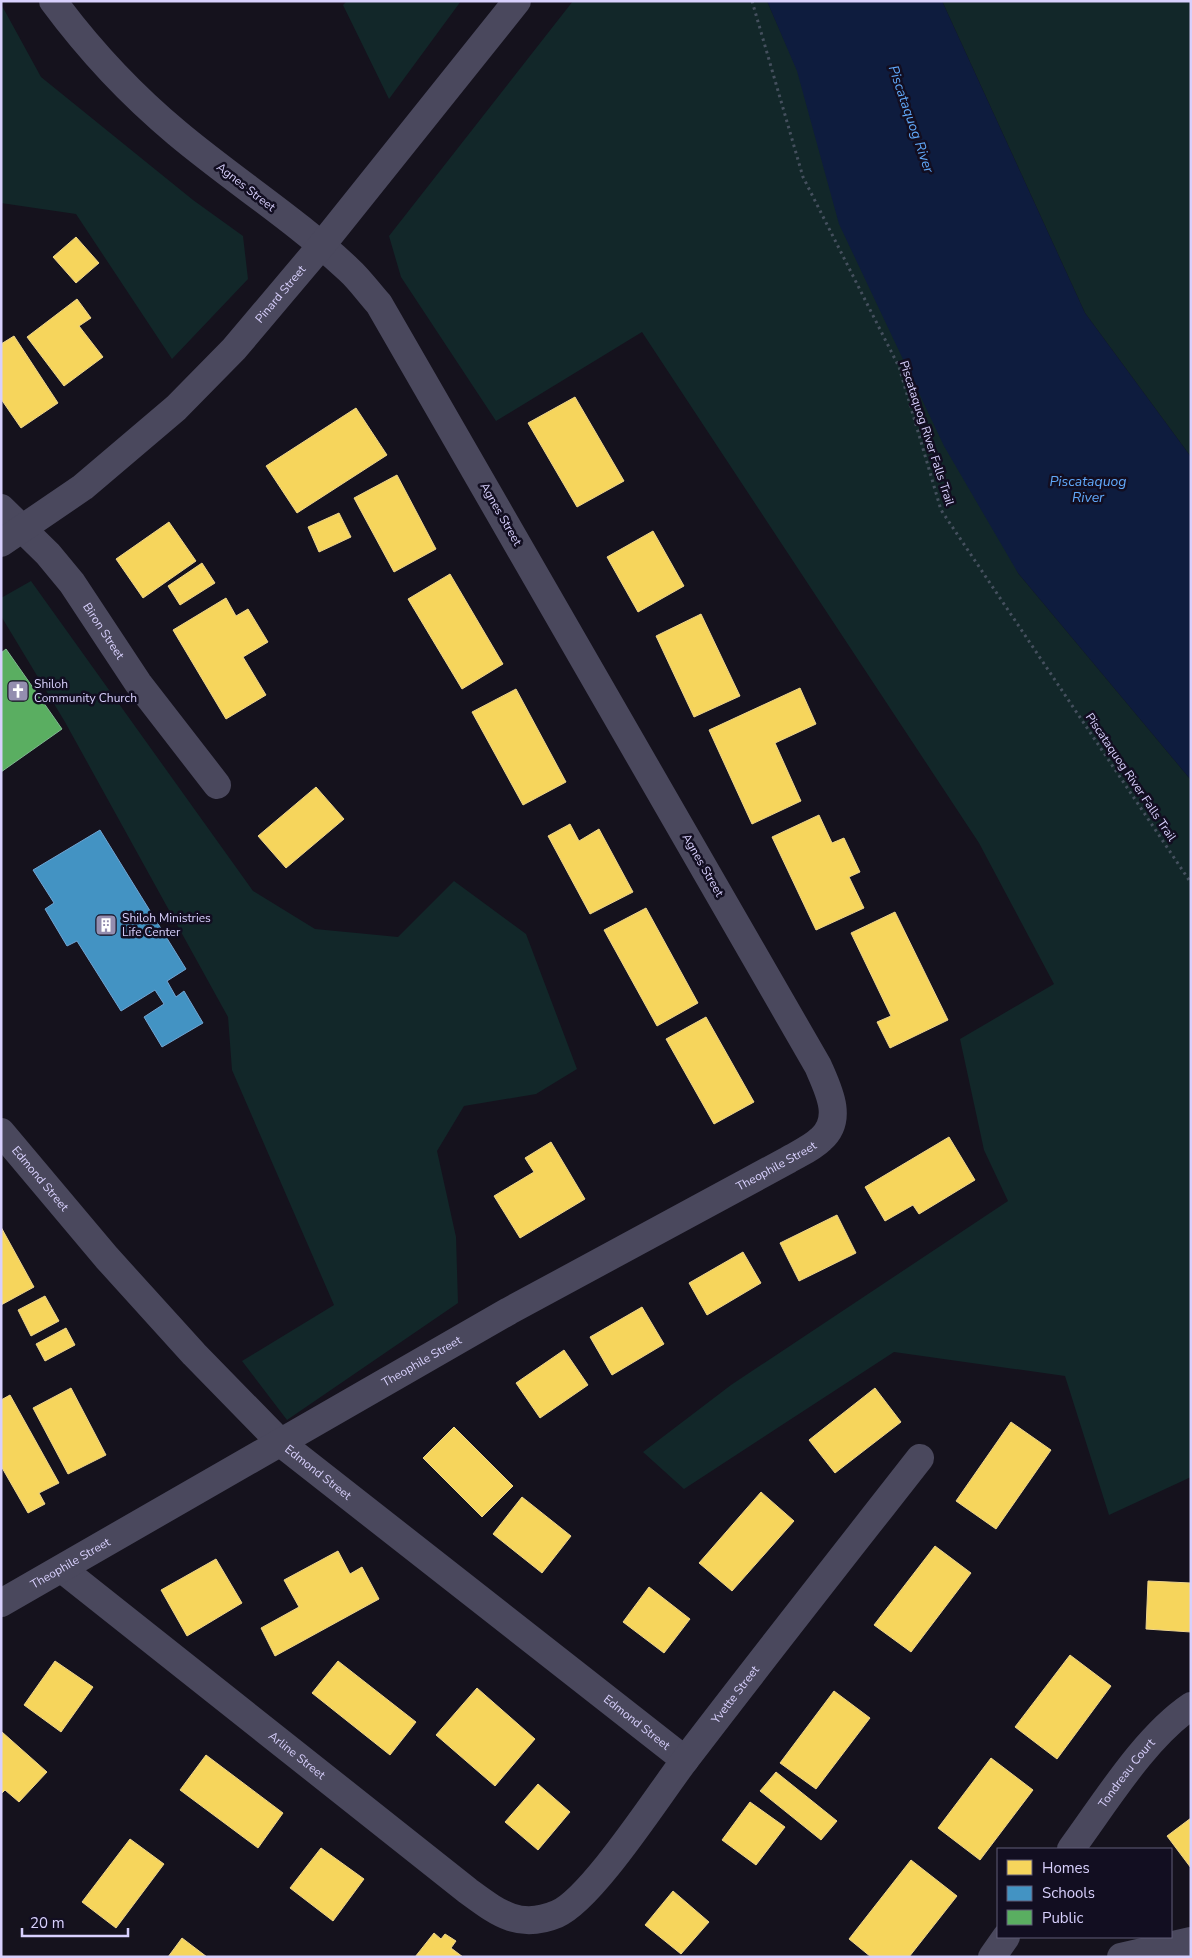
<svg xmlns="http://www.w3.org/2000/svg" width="1192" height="1958" viewBox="0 0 1192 1958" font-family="'Nunito Sans',sans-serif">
	<rect width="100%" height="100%" fill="#15121d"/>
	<path fill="#122729" d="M347,1H461L389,99L343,5Z
		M573,1H767L1018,573L1191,780V1477L1109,1515L1065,1376L894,1352L684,1489L643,1452L731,1385L1008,1201L984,1150L960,1039L1054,984L979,843L642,332L496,421L401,277L389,236Z
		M942,1H1191V457L1085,313Z
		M1,4L41,77L193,200L243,236L248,279L172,359L76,214L1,203Z
		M31,581L253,891L315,929L398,937L454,881L526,934L577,1069L536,1094L464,1106L437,1151L456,1237L458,1303L287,1420L242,1361L334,1305L232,1070L228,1017L65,722L1,616V598Z"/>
	<path fill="#0e1c3e" d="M767,1H942L1085,313L1191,457V780L1018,573L944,446L839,224L797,71Z"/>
	<path fill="#f6d55c" stroke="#edd48c" d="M76,237L99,263L76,283L53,257Z
		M77,299L91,318L79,326L103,357L64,386L27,337Z
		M14,336L58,403L21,428L1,399V344Z
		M575,397L624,481L577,507L528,423Z
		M356,408L387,455L297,513L266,466Z
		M397,475L436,549L394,572L354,498Z
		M339,513L351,537L319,552L308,527Z
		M169,522L196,561L143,598L116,559Z
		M653,531L684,586L638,612L607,557Z
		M202,563L215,583L180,605L168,586Z
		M450,574L503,664L462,689L408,599Z
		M226,598L236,616L248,609L268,642L243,657L266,695L226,719L173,630Z
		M701,614L740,696L694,717L656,636Z
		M800,688L816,724L775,743L801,801L752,824L709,730Z
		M516,689L566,782L523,805L472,712Z
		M316,787L344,819L286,868L258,836Z
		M819,815L832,843L844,838L860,872L849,877L864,908L816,930L772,837Z
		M570,824L579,841L599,829L633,892L590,914L548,836Z
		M646,908L698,1003L657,1026L604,930Z
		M895,912L948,1020L890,1048L877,1022L891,1016L851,933Z
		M706,1017L754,1102L714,1124L666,1039Z
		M949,1137L975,1180L919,1214L913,1205L885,1221L865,1187Z
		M551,1142L585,1199L520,1238L494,1196L534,1172L525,1158Z
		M837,1215L856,1253L799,1281L780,1243Z
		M1,1227L34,1287L1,1305Z
		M743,1252L761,1283L707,1315L689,1283Z
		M45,1296L59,1321L31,1336L18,1310Z
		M642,1307L664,1344L612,1375L590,1337Z
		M66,1328L75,1345L45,1361L36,1344Z
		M564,1350L588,1385L540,1418L516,1383Z
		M71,1388L106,1455L68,1474L33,1408Z
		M875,1388L901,1422L835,1473L809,1440Z
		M10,1395L59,1483L39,1493L45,1504L28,1513L1,1466V1400Z
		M1011,1422L1051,1450L996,1529L956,1501Z
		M454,1427L513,1486L482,1517L423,1458Z
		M761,1492L794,1521L732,1591L699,1563Z
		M522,1497L571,1536L542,1573L493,1534Z
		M935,1546L971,1573L911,1652L874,1625Z
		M338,1551L350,1574L362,1567L379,1599L275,1656L261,1628L299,1607L284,1580Z
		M216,1559L242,1603L187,1636L161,1590Z
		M1148,1581L1191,1583V1632L1146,1629Z
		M649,1587L690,1619L664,1653L623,1622Z
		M1070,1655L1111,1686L1057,1759L1015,1727Z
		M55,1661L93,1687L61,1732L24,1705Z
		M338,1661L416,1722L390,1755L312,1693Z
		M477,1688L535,1739L495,1786L436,1735Z
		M834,1691L870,1718L816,1789L780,1763Z
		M2,1732L47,1772L19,1802L5,1790L1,1794Z
		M206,1755L283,1813L258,1848L180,1790Z
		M991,1758L1033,1790L980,1860L938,1828Z
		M776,1772L837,1821L821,1840L760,1791Z
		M538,1784L570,1812L538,1850L505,1822Z
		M750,1802L785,1827L756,1865L722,1840Z
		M1191,1818V1868L1167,1836Z
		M130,1839L164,1864L116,1928L82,1902Z
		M321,1848L364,1879L333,1921L290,1888Z
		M911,1860L957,1896L909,1957H871L849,1939Z
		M673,1891L709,1922L681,1954L645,1925Z
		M434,1933L441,1939L445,1934L456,1941L451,1948L463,1957H415Z
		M182,1938L207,1957H168Z"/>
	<path fill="#4393c3" stroke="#70a5d4" d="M100,830L186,969L167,981L176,997L184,991L203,1023L162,1047L144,1017L164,1004L155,990L121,1011L77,941L67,946L45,909L54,903L33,870Z"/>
	<path fill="#5aae61" stroke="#80b890" d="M6,649L62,729L1,772V653Z"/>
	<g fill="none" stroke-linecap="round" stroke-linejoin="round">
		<path stroke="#45505e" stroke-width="3" stroke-dasharray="2.5 4" stroke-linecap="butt" d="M752,1L803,177L899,367L941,510L1191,883"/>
		<g stroke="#4a485d" stroke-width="28">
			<path id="s1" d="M1,508L48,554L72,583L138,683L217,785"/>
			<path id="s2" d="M1,1132L107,1258L194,1354L282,1444L685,1760"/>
			<path id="s3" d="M62,1569L468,1891C498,1913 519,1930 557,1914C592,1899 659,1794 685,1760C762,1659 841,1559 920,1458"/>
			<path id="s4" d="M1,1603L509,1311L788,1160C798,1154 812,1148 821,1139C844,1119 828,1089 818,1066L379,304C369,293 360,280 349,270C296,220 233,180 177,133C129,93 90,51 53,1"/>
			<path id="s5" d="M1071,1849C1105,1803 1144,1738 1191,1706"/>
			<path d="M992,1957L1006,1937"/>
			<path d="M1121,1957L1191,1941"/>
		</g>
		<path stroke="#4a485d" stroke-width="28" id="s6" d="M1,543L83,487L176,408L234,349L321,246L517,1"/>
	</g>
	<defs>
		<g id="church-square" transform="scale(1.125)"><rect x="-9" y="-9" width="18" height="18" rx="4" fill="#948eaf" stroke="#120e21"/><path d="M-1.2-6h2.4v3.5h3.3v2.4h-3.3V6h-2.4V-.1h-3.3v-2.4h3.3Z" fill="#fff"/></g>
		<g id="building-square" transform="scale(1.125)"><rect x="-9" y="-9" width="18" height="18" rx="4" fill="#948eaf" stroke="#120e21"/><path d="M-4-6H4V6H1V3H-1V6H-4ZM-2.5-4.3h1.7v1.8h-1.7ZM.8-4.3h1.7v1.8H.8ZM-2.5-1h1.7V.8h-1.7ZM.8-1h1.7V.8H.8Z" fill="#fff"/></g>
	</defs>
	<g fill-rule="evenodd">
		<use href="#church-square" x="18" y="691"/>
		<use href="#building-square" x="106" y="925"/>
	</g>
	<g text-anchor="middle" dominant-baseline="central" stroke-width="5" stroke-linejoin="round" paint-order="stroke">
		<g font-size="12" fill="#d8d0fd" stroke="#120e21">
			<text transform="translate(246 187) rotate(38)">Agnes Street</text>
			<text stroke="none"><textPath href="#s6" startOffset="376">Pinard Street</textPath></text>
			<text transform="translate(927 433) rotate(72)">Piscataquog River Falls Trail</text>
			<text transform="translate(501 514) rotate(60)">Agnes Street</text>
			<text stroke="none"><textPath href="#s1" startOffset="161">Biron Street</textPath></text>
			<text transform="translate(1131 777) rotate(56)">Piscataquog River Falls Trail</text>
			<text transform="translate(703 865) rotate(60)">Agnes Street</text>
			<text stroke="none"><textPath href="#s4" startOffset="890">Theophile Street</textPath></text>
			<text stroke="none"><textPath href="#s2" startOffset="61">Edmond Street</textPath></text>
			<text stroke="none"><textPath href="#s4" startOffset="485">Theophile Street</textPath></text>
			<text stroke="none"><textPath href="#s2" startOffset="466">Edmond Street</textPath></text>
			<text stroke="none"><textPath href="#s4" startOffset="80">Theophile Street</textPath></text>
			<text stroke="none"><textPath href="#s3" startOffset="900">Yvette Street</textPath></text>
			<text stroke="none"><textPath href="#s2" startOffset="871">Edmond Street</textPath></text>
			<text stroke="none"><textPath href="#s3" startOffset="300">Arline Street</textPath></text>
			<text stroke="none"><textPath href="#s5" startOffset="94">Tondreau Court</textPath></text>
		</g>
		<g font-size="12" fill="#d8d0fd" stroke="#120e21" text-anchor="start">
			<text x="34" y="684">Shiloh<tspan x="34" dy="14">Community Church</tspan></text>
			<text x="122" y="918">Shiloh Ministries<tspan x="122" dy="14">Life Center</tspan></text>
		</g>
		<g font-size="14" font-style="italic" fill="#61a9fa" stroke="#120e21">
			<text transform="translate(911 119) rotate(71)">Piscataquog River</text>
			<text x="1088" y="481">Piscataquog<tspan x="1088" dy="16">River</tspan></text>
		</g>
	</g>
	<rect width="1192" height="1958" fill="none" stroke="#d8d0fd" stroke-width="5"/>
	<rect x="997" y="1848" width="175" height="90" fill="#120e21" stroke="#615c79"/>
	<rect x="1007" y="1860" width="25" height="15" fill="#f6d55c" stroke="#615c79"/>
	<text x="1042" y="1873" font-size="15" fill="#d8d0fd">Homes</text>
	<rect x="1007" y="1886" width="25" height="15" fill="#4393c3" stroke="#615c79"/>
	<text x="1042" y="1898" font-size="15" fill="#d8d0fd">Schools</text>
	<rect x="1007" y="1910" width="25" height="15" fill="#5aae61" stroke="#615c79"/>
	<text x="1042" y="1923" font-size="15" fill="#d8d0fd">Public</text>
	<path d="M22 1928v8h106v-8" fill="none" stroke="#d8d0fd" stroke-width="2.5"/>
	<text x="30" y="1928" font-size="15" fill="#d8d0fd" stroke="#120e21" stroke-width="4" paint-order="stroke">20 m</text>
</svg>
